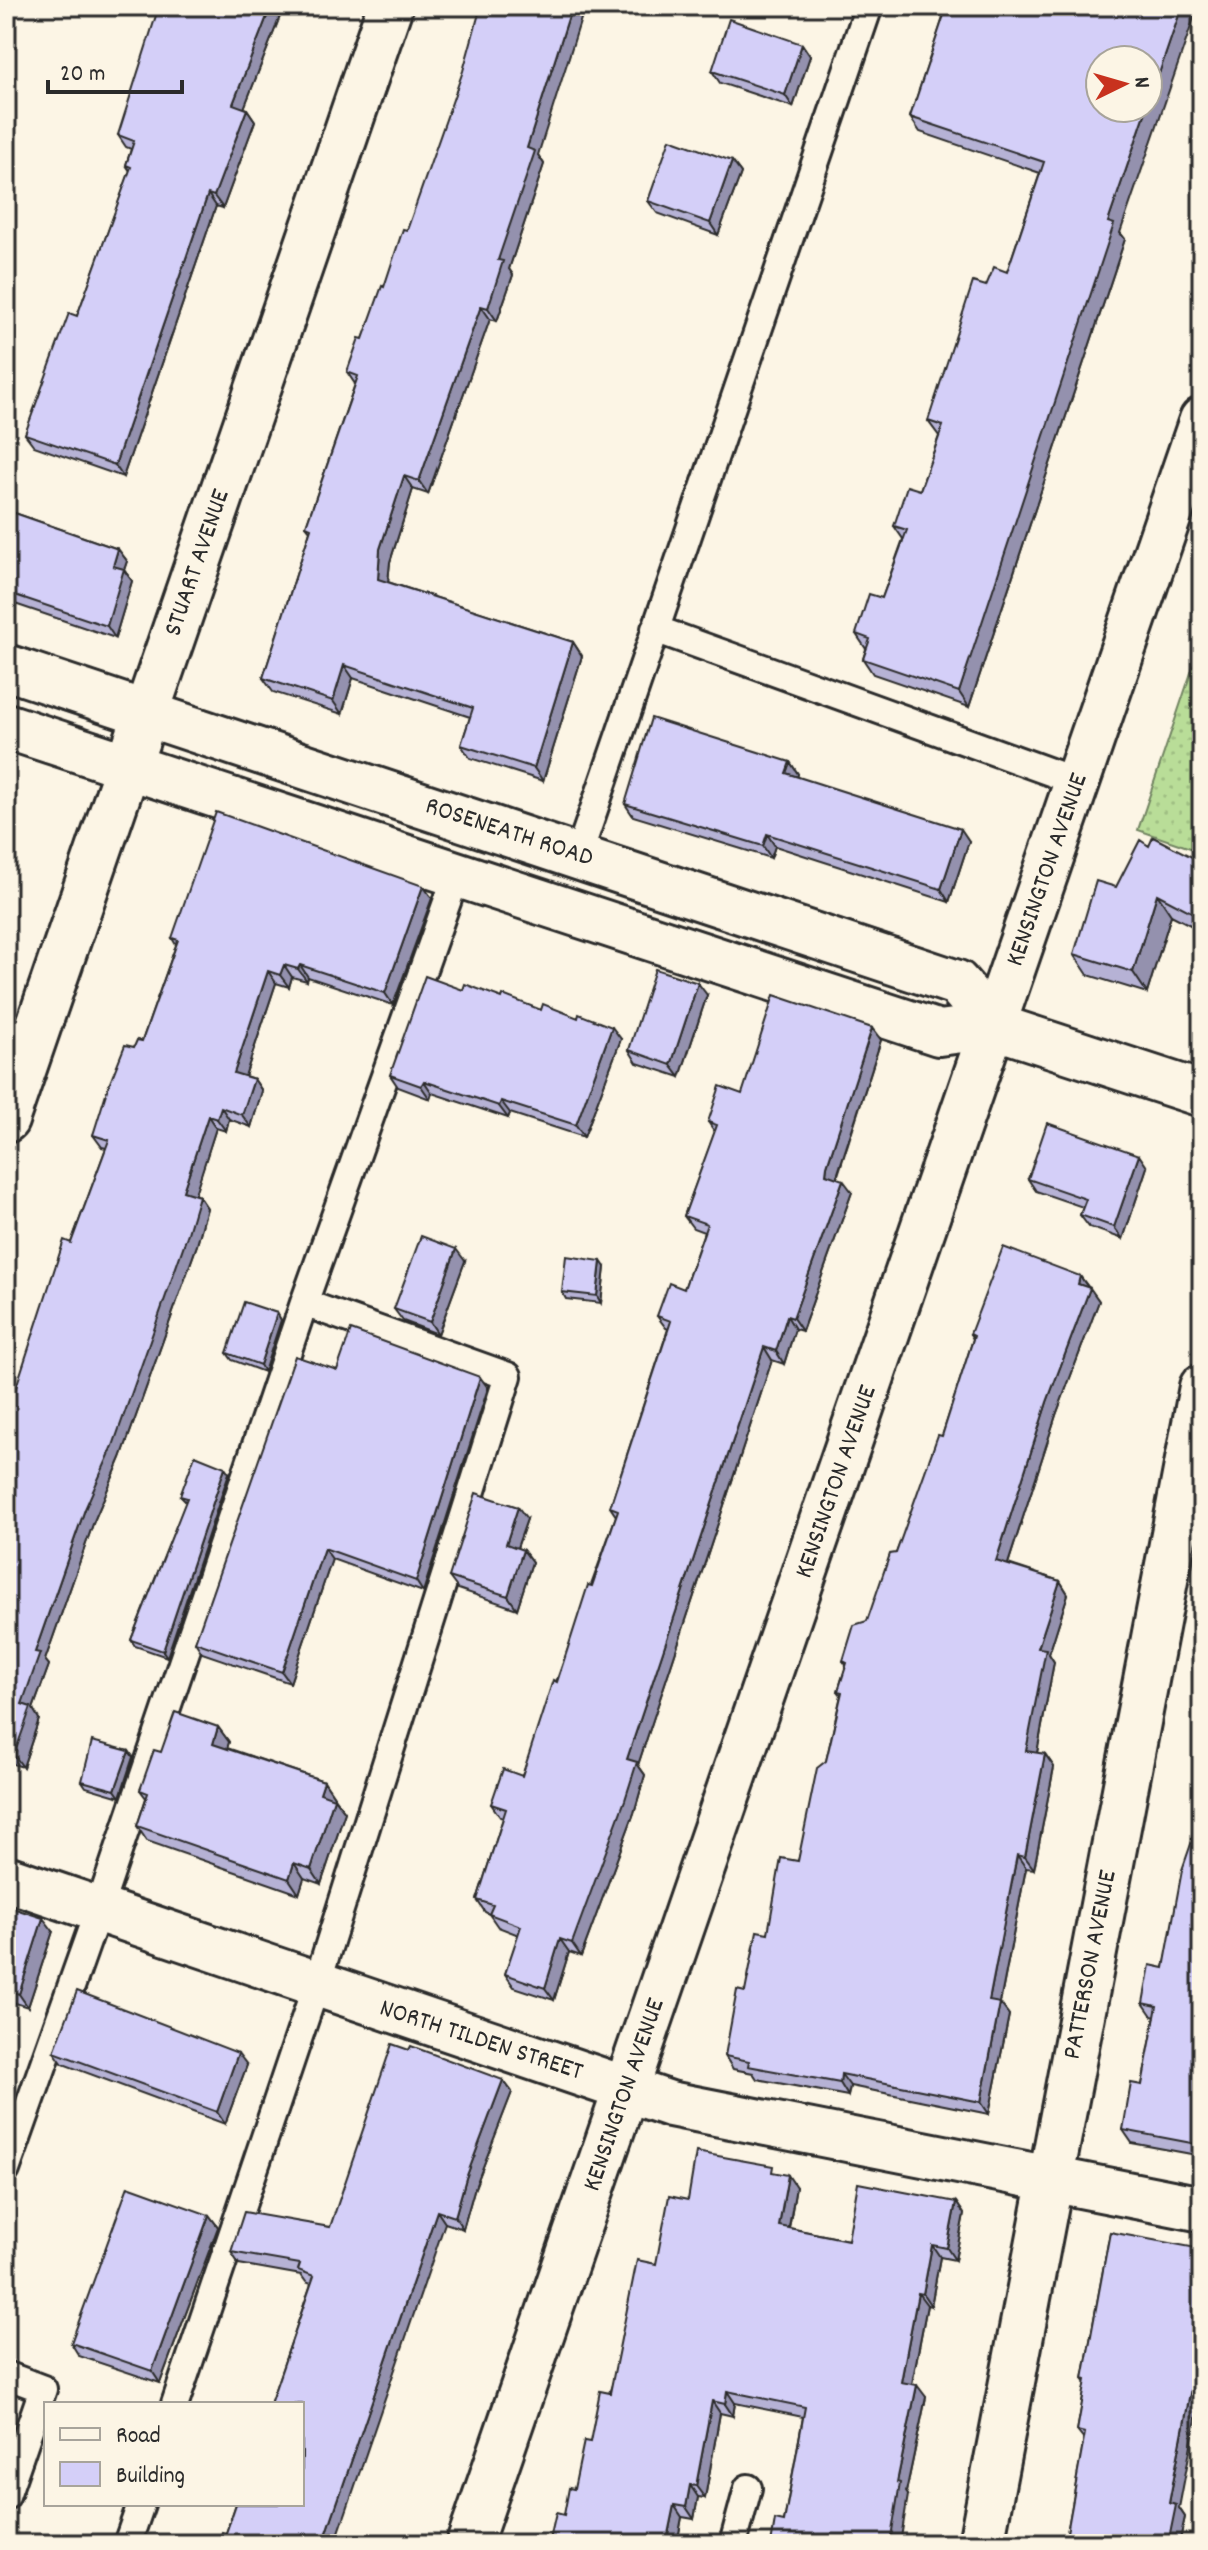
<svg xmlns="http://www.w3.org/2000/svg" width="1208" height="2550" viewBox="0 0 1208 2550" font-family="Dekko,sans-serif">
	<defs>
		<pattern id="green-dots" width="8" height="8" patternUnits="userSpaceOnUse" patternTransform="scale(2)"><rect width="8" height="8" fill="#b9dd98"/><path d="M2 2h.1M6 6h.1" fill="none" stroke="#9fbe83" stroke-width="1.8" stroke-linecap="round"/></pattern>
	</defs>
	<rect width="100%" height="100%" fill="#fcf5e5"/>
	<filter id="ink" filterUnits="userSpaceOnUse"><feTurbulence type="fractalNoise" baseFrequency=".0125" numOctaves="2"/><feDisplacementMap in="SourceGraphic" scale="16" xChannelSelector="R" yChannelSelector="G"/><feConvolveMatrix kernelMatrix="1 2 1 2 8 2 1 2 1" color-interpolation-filters="sRGB"/></filter>
	<g filter="url(#ink)">
		<path fill="url(#green-dots)" stroke="#728462" stroke-width="2" d="M1202,640V852L1138,830Z"/>
		<g fill="none" stroke-linecap="round" stroke-linejoin="round">
			<g stroke="#2b2b2b" stroke-width="32">
				<path id="lane" d="M655,629L1078,782
					M578,856L869,6
					M6,2170L98,1911L304,1303L457,874
					M6,2375L43,2389L6,2496
					M175,2404L316,1986L508,1376L304,1303
					M127,2544L141,2504
					M733,2544L748,2488"/>
			</g>
			<g stroke="#2b2b2b" stroke-width="50">
				<path id="street" d="M6,1120L390,6
					M6,1878L670,2104L1202,2209
					M981,2544L1202,1387"/>
			</g>
			<g stroke="#2b2b2b" stroke-width="50">
				<path id="secondary" d="M6,667L957,983L994,1026
					M6,726L939,1033L994,1026L1202,1094
					M469,2544L1202,420"/>
			</g>
			<use href="#lane" stroke="#fcf5e5" stroke-width="26"/>
			<use href="#street" stroke="#fcf5e5" stroke-width="44"/>
			<use href="#secondary" stroke="#fcf5e5" stroke-width="44"/>
		</g>
		<path fill="#b6b2d5" stroke="#2b2b2b" stroke-width="2" d="M284,6L244,108L247,109L255,121L223,208L216,206L123,477L34,446L25,434L77,316L130,171L126,165L131,149L126,147L118,135Z
			M947,6L1125,239L969,707L873,674L863,659L866,649L856,634L882,598L903,539L894,526L920,490L939,436L928,421L986,286L1007,272L1040,173L920,132L910,117Z
			M802,44L810,56L793,107L720,83L712,71Z
			M538,155L544,164L509,269L513,275L497,321L490,319L428,494L413,489L390,562L388,582L573,642L582,656L543,781L470,758L461,745L470,717L353,678L342,714L273,692L263,678L310,531L306,526L355,384L347,372L363,339L407,230Z
			M732,161L741,173L718,235L657,213L648,201Z
			M6,510L118,549L127,561L124,570L132,581L115,638L6,601Z
			M790,762L798,774L797,777L969,841L949,902L775,846L771,858L633,816L625,804Z
			M1149,846L1202,862V931L1171,915L1147,993L1088,975L1074,954L1116,887Z
			M432,898L393,1005L308,977L307,981L292,977L289,987L276,983L245,1076L254,1079L262,1091L251,1127L229,1119L226,1131L216,1128L194,1195L199,1196L207,1208L197,1245L121,1458L94,1521L45,1660L49,1665L33,1709L39,1719L23,1767L6,1762V1418L106,1148L102,1147L93,1135L134,1047L142,1041L176,945L172,938Z
			M463,990L621,1039L584,1137L510,1113L508,1118L432,1093L430,1099L398,1087L390,1075Z
			M707,995L680,1077L637,1063L629,1050Z
			M881,1040L837,1178L852,1192L802,1331L795,1329L784,1364L772,1360L638,1765L645,1775L634,1813L581,1956L569,1952L554,2000L514,1987L505,1974L519,1935L498,1927L489,1914L485,1912L477,1900L503,1818L500,1817L491,1804L522,1776L616,1516L610,1507L668,1329L666,1328L657,1316L684,1289L704,1232L693,1228L684,1216L715,1132L708,1122L742,1094Z
			M1147,1167L1123,1239L1089,1227L1080,1215L1083,1207L1036,1191L1028,1179Z
			M465,1261L438,1334L403,1321L394,1309Z
			M605,1267L601,1303L566,1299L562,1292Z
			M1080,1276L1099,1301L1056,1415L1008,1564L1060,1581L1068,1594L1049,1654L1054,1662L1037,1753L1045,1754L1054,1767L1034,1869L1026,1868L1000,2003L1009,2015L989,2114L850,2086L848,2096L757,2079L753,2073L733,2069L725,2056L745,1992L768,1933L798,1861L826,1761L841,1695L838,1691L846,1665L843,1661L867,1621L896,1553L942,1436L973,1339L970,1334Z
			M277,1313L281,1320L264,1372L232,1360L227,1353Z
			M337,1370L488,1388L423,1592L332,1559L290,1683L202,1653L195,1642Z
			M229,1473L167,1657L135,1646L131,1640L186,1502L180,1496Z
			M527,1519L517,1548L523,1550L532,1562L517,1609L458,1589L449,1577Z
			M218,1727L229,1742L227,1748L324,1781L334,1796V1797L345,1812L321,1884L304,1878L299,1894L147,1841L137,1826L146,1798L140,1790L161,1752Z
			M129,1751L133,1757L120,1797L86,1787L82,1781Z
			M1202,1784V2156L1132,2143L1123,2130L1142,2085L1155,2017L1152,2016L1143,2003L1164,1968L1192,1841Z
			M6,1906L53,1931L28,2007L6,2000Z
			M54,2052L247,2065L225,2124L63,2064Z
			M503,2080L512,2092L474,2190L463,2229L445,2223L226,2533L311,2284L306,2282L301,2275L239,2264L231,2252L330,2227Z
			M777,2173L796,2187L789,2228L848,2240L956,2202L964,2214L955,2260L940,2257L931,2306L927,2305L912,2384L926,2397L906,2492L908,2495L784,2522L803,2417L735,2403L733,2416L720,2413L705,2498L698,2497L694,2519L682,2517L677,2544H549L564,2515L574,2489L656,2264L688,2200Z
			M209,2215L218,2227L160,2383L79,2356L71,2343Z
			M1110,2232L1179,2508L1185,2517L1179,2544H1065L1084,2440L1077,2431L1086,2383L1083,2379Z"/>
		<path fill="#9491ae" stroke="#2b2b2b" stroke-width="2" d="M271,6H284L241,116L233,104Z
			M572,6H585L538,155L544,164L509,269L513,275L497,321L488,308L498,260L527,148Z
			M1182,6H1198L1120,233L1125,239L969,707L959,692L1108,222Z
			M802,44L810,56L793,107L785,95Z
			M247,109L255,121L223,208L214,196Z
			M732,161L741,173L718,235L710,223Z
			M208,194L216,206L123,477L115,465Z
			M481,306L490,319L428,494L419,481Z
			M404,476L413,489L390,562L387,592L378,579L380,549Z
			M118,549L127,561L124,570L132,581L115,638L107,626L113,566Z
			M573,642L582,656L543,781L534,768Z
			M344,665L353,678L342,714L333,701Z
			M790,762L798,774L795,785L786,773Z
			M6,795L9,800L6,809Z
			M961,829L969,841L949,902L941,889Z
			M767,834L775,846L771,858L763,846Z
			M423,886L432,898L393,1005L385,993Z
			M1157,894L1171,915L1147,993L1133,972Z
			M1202,901V924L1195,914Z
			M284,965L292,977L289,987L280,975Z
			M300,965L308,977L307,981L298,969Z
			M268,971L276,983L242,1085L234,1073Z
			M698,983L707,995L680,1077L671,1065Z
			M612,1027L621,1039L584,1137L576,1125Z
			M872,1028L881,1040L836,1179L826,1174L827,1166Z
			M254,1079L262,1091L251,1127L242,1115Z
			M424,1081L432,1093L430,1099L421,1086Z
			M501,1101L510,1113L508,1118L499,1106Z
			M221,1107L229,1119L226,1131L217,1119Z
			M208,1116L216,1128L192,1203L183,1191Z
			M1139,1155L1147,1167L1123,1239L1114,1227Z
			M843,1180L852,1192L802,1331L793,1318Z
			M199,1196L207,1208L197,1245L121,1458L94,1521L45,1660L49,1665L33,1709L39,1719L23,1767L14,1755L22,1704L35,1652L85,1509Z
			M456,1249L465,1261L438,1334L430,1322Z
			M601,1261L605,1267L601,1303L597,1296Z
			M1080,1276L1089,1289L1078,1284Z
			M1090,1288L1099,1301L1056,1415L1005,1573L996,1561L1047,1402Z
			M277,1313L281,1320L264,1372L260,1365Z
			M787,1316L795,1329L784,1364L776,1351Z
			M764,1347L772,1360L638,1765L645,1775L634,1813L581,1956L572,1943L627,1759Z
			M480,1377L488,1388L423,1592L416,1581Z
			M225,1467L229,1473L167,1657L163,1651Z
			M518,1507L527,1519L514,1556L506,1544Z
			M324,1548L332,1559L290,1683L282,1672Z
			M523,1550L532,1562L517,1609L508,1596Z
			M1060,1581L1068,1594L1049,1654L1054,1662L1035,1763L1026,1751L1038,1648Z
			M218,1727L229,1742L224,1759L213,1744Z
			M129,1751L133,1757L120,1797L115,1790Z
			M1045,1754L1054,1767L1034,1869L1025,1857Z
			M324,1781L334,1796L330,1808L320,1793Z
			M334,1798L345,1812L321,1884L311,1869Z
			M1017,1855L1026,1868L998,2013L989,2001Z
			M294,1863L304,1878L299,1894L289,1879Z
			M43,1918L53,1931L28,2007L19,1994Z
			M560,1939L569,1952L554,2000L545,1988Z
			M1000,2003L1009,2015L989,2114L981,2102Z
			M238,2053L247,2065L225,2124L217,2112Z
			M841,2074L850,2086L848,2096L840,2083Z
			M503,2080L512,2092L474,2190L463,2229L455,2217L466,2178Z
			M788,2175L796,2187L787,2238L779,2226Z
			M956,2202L964,2214L955,2260L947,2248Z
			M437,2211L445,2223L335,2544H323Z
			M209,2215L218,2227L160,2383L152,2371Z
			M932,2245L940,2257L931,2306L923,2294Z
			M918,2293L927,2305L910,2394L901,2382Z
			M1202,2331V2387L1179,2508L1185,2517L1179,2544H1168L1169,2503Z
			M917,2385L926,2397L906,2492L908,2495L900,2544H890L897,2482Z
			M727,2391L735,2403L733,2416L725,2404Z
			M712,2401L720,2413L705,2498L696,2486Z
			M6,2410L13,2420L6,2441Z
			M690,2485L698,2497L694,2519L686,2507Z
			M674,2505L682,2517L677,2544H666Z"/>
		<path fill="#d4cff8" stroke="#2b2b2b" stroke-width="2" d="M159,6H271L233,104L247,109L214,196L208,194L115,465L25,434L69,313L77,316L131,167L126,165L134,141L118,135Z
			M481,6H572L527,148L535,151L498,260L503,261L488,308L481,306L419,481L404,476L380,549L378,579L573,642L534,768L461,745L473,708L344,665L333,701L263,678L311,528L306,526L358,376L347,372L359,338L363,339L382,286L384,287L403,229L407,230L463,71Z
			M947,6H1182L1148,106V60H1100V108H1147L1108,222L1114,224L959,692L863,659L870,639L856,634L869,594L882,598L907,530L894,526L907,486L920,490L943,426L928,421L973,282L986,286L994,267L1007,272L1044,162L910,117Z
			M729,19L802,44L785,95L712,71Z
			M670,139L732,161L710,223L648,201Z
			M6,510L118,549L113,566L124,569L107,626L6,592Z
			M651,718L790,762L786,773L961,829L941,889L767,834L763,846L625,804Z
			M216,812L423,886L385,993L300,965L298,969L284,965L280,975L268,971L234,1073L254,1079L242,1115L221,1107L217,1119L208,1116L183,1191L199,1196L188,1233L113,1446L85,1509L35,1652L40,1653L22,1704L31,1707L14,1755L6,1753V1418L64,1240L71,1243L109,1140L93,1135L107,1090L125,1045L134,1047L137,1040L142,1041L178,940L172,938Z
			M1153,837L1202,862V901L1195,914L1157,894L1133,972L1074,954L1096,881L1116,887L1140,840L1149,846Z
			M655,969L698,983L671,1065L629,1050Z
			M425,976L463,990L465,984L502,998L503,995L541,1010L543,1004L578,1018L579,1014L612,1027L576,1125L501,1101L499,1106L424,1081L421,1086L390,1075Z
			M774,995L872,1028L827,1166L826,1174L843,1180L793,1318L787,1316L776,1351L764,1347L627,1759L637,1762L625,1800L572,1943L560,1939L545,1988L505,1974L521,1926L489,1914L493,1905L477,1900L506,1809L491,1804L503,1769L522,1776L553,1680L557,1682L588,1585L592,1586L618,1510L610,1507L671,1321L657,1316L669,1283L684,1289L707,1224L684,1216L717,1125L708,1122L720,1086L742,1094Z
			M1047,1123L1139,1155L1114,1227L1080,1215L1086,1199L1028,1179Z
			M421,1236L456,1249L430,1322L394,1309Z
			M1003,1247L1080,1276L1078,1284L1090,1288L1047,1402L996,1561L1060,1581L1038,1648L1046,1649L1026,1751L1045,1754L1025,1857L1017,1855L989,2001L1000,2003L981,2102L841,2074L840,2083L748,2066L749,2061L725,2056L737,1990L745,1992L757,1931L768,1933L781,1858L798,1861L817,1768L826,1761L842,1692L838,1691L847,1663L843,1661L854,1625L867,1621L890,1554L896,1553L938,1435L942,1436L974,1336L970,1334Z
			M566,1256L601,1261L597,1296L562,1292Z
			M244,1302L277,1313L260,1365L227,1353Z
			M351,1330L480,1377L416,1581L324,1548L282,1672L195,1642L295,1356L337,1370Z
			M195,1455L225,1467L163,1651L131,1640L187,1498L180,1496Z
			M476,1493L518,1507L506,1544L523,1550L508,1596L449,1577Z
			M175,1712L218,1727L213,1744L324,1781L320,1793L334,1798L311,1869L294,1863L289,1879L137,1826L148,1793L140,1790L154,1750L161,1752Z
			M1202,1722V1739L1199,1738Z
			M92,1741L129,1751L115,1790L82,1781Z
			M1202,1784V2145L1123,2130L1131,2083L1142,2085L1157,2006L1143,2003L1150,1965L1164,1968L1182,1870L1192,1841Z
			M6,1906L43,1918L19,1994L6,1990Z
			M77,1991L238,2053L217,2112L54,2052Z
			M392,2044L409,2050L411,2046L503,2080L466,2178L455,2217L437,2211L323,2544H218L222,2532L226,2533L236,2504H302V2404H270L314,2276L298,2270L300,2264L231,2252L244,2212L330,2227Z
			M696,2152L773,2166L772,2172L788,2175L779,2226L848,2240L858,2183L956,2202L947,2248L932,2245L923,2294L918,2293L901,2382L917,2385L897,2482L900,2483L890,2544H771L775,2520L784,2522L805,2407L727,2391L725,2404L712,2401L696,2486L690,2485L686,2507L674,2505L666,2544H549L556,2513L564,2515L569,2488L574,2489L584,2441L590,2442L600,2391L610,2393L637,2260L656,2264L669,2196L688,2200Z
			M128,2186L209,2215L152,2371L71,2343Z
			M1110,2232L1202,2249V2331L1169,2503L1176,2505L1168,2544H1065L1085,2433L1077,2431L1086,2380L1083,2379Z"/>
	</g>
	<g text-anchor="middle" dominant-baseline="central" stroke-width="8" stroke-linejoin="round" paint-order="stroke">
		<g font-size="26" fill="#2b2b2b" stroke="#fcf5e5">
			<text transform="translate(198 563) rotate(-71)">STUART AVENUE</text>
			<text transform="translate(509 833) rotate(18)">ROSENEATH ROAD</text>
			<text transform="translate(1048 870) rotate(-71)">KENSINGTON AVENUE</text>
			<text transform="translate(837 1482) rotate(-71)">KENSINGTON AVENUE</text>
			<text transform="translate(1091 1965) rotate(-79)">PATTERSON AVENUE</text>
			<text transform="translate(481 2041) rotate(18)">NORTH TILDEN STREET</text>
			<text transform="translate(625 2095) rotate(-71)">KENSINGTON AVENUE</text>
		</g>
	</g>
	<rect width="1208" height="2550" fill="none" stroke="#fcf5e5" stroke-width="32"/>
	<rect x="16" y="16" width="1176" height="2518" fill="none" stroke="#2b2b2b" stroke-width="3" filter="url(#ink)"/>
	<rect x="44" y="2402" width="260" height="104" fill="#fcf5e5" stroke="#a8a49b" stroke-width="2"/>
	<rect x="60" y="2428" width="40" height="12" fill="#fcf5e5" stroke="#a8a49b" stroke-width="2"/>
	<text x="116" y="2442" font-size="24" fill="#2b2b2b">Road</text>
	<rect x="60" y="2462" width="40" height="24" fill="#d4cff8" stroke="#a8a49b" stroke-width="2"/>
	<text x="116" y="2482" font-size="24" fill="#2b2b2b">Building</text>
	<g transform="translate(1124 84) rotate(85)"><circle r="38" fill="#fcf5e5" stroke="#a8a49b" stroke-width="2"/>
	<path d="M0-6L14 30L0 20L-14 30Z" fill="#c8321e"/>
	<text y="-12" font-size="22" font-weight="bold" text-anchor="middle" fill="#2b2b2b">N</text>
	</g>
	<path d="M48 80v12h134v-12" fill="none" stroke="#2b2b2b" stroke-width="4"/>
	<text x="60" y="80" font-size="24" fill="#2b2b2b" stroke="#fcf5e5" stroke-width="6" paint-order="stroke">20 m</text>
</svg>
